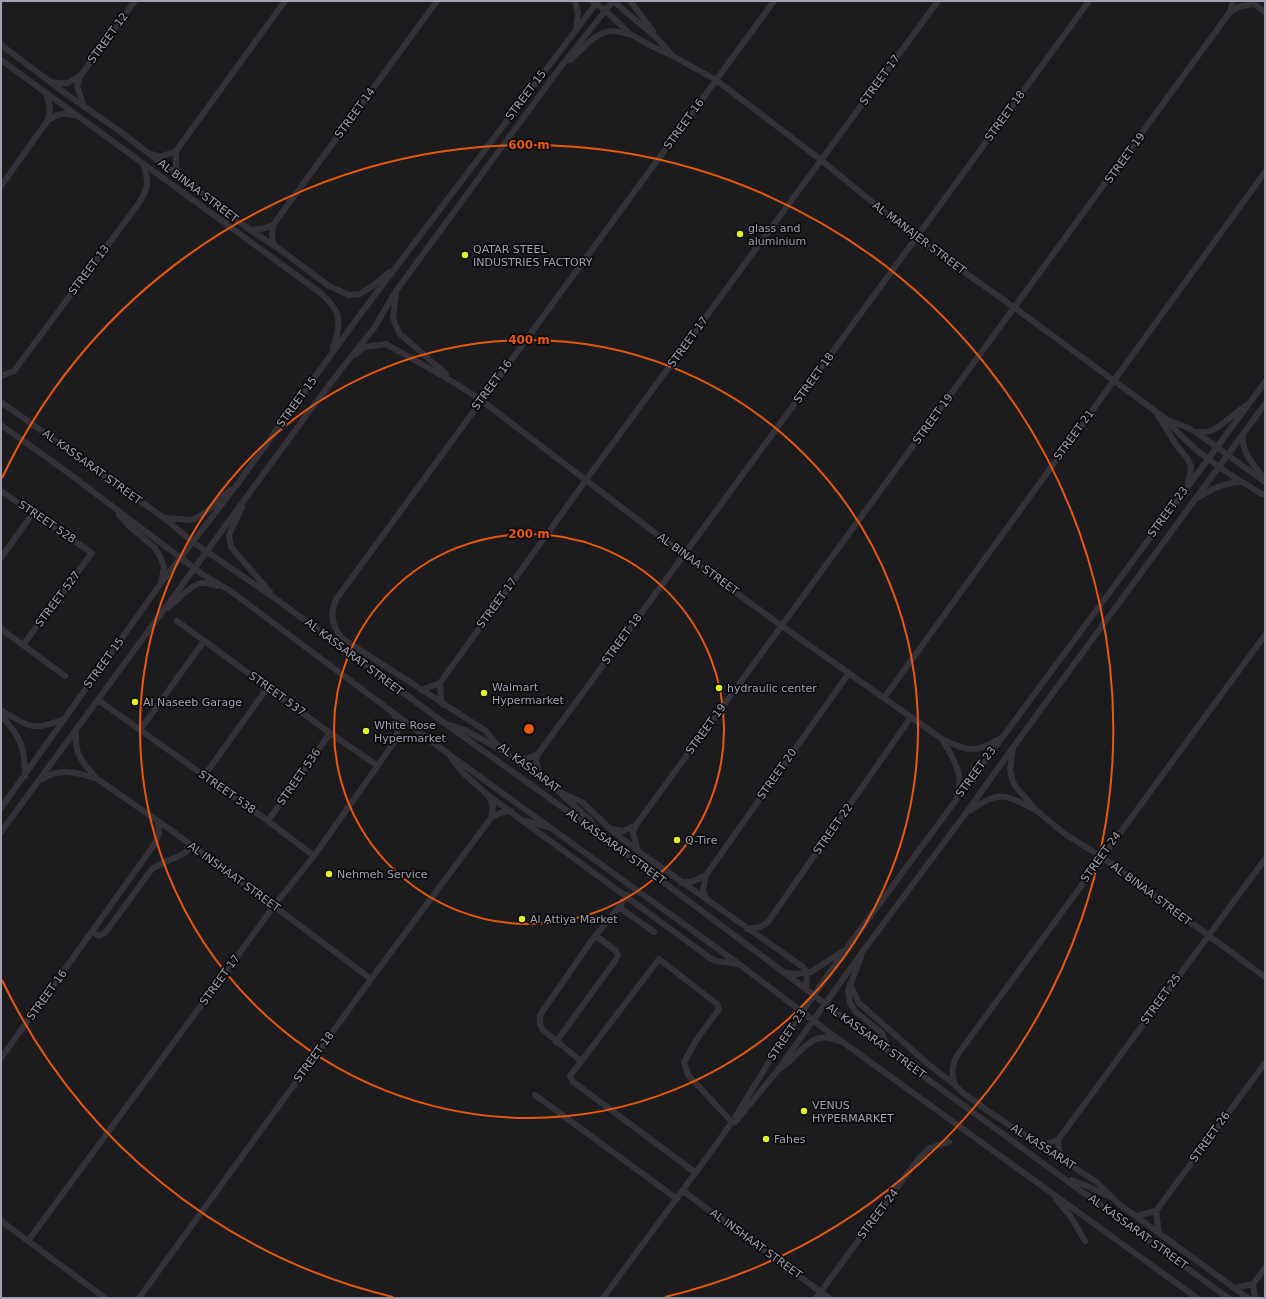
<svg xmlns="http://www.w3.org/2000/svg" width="1266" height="1299" viewBox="0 0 1266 1299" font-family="'DejaVu Sans',sans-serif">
	<rect width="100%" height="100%" fill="#100f10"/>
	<path fill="#1c1b1d" d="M1,1H1265V1298H1Z"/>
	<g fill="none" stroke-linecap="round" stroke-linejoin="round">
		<path stroke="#343238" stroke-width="6" d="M575,1L578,13L576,29
			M592,1L606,11L630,34L651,46L673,56L716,80L821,160L916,238L1015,308L1166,419C1192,451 1226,473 1262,494H1265
			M613,1L658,39L672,55
			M630,1L653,31
			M774,1L337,598C329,613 332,627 343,639L486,731L501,750L540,777L557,791L582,802L610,829L638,851L803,967L807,973L806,989
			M1251,2L1265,12
			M1230,12L1241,6L1254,4
			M1,45L69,96L114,127L250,230L278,248L329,286L349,295L360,294L374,285L389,272
			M1,60L318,291C342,311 342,320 333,348
			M570,60C582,51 594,32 611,31C617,31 623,33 630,34
			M81,75L77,86L83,104
			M52,82L57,83H68L81,75L135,1
			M46,93L50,108L48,120
			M176,151V168L180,174
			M152,154L160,157L176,151L285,1
			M1,186L48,120C58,114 62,112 73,115
			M250,230L262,229L273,225
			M275,245C271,240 272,232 273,225L437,1
			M396,294L393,318L399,333L446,374
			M356,354L365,347L386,344L458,385L481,400L684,555L782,626L942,739C969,751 973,754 999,739
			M1,376L14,371L139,203C149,187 149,182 143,164
			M1,402L164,518L193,542L276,599L443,722L598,833L806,989L838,1014L1228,1298
			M1157,414L1177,446L1187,458L1191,466L1190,474L1188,482
			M1168,420L1186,427L1200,435L1265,482
			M1,425L63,469L202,574L232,592L447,753L739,964L826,1030L1197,1298
			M1197,432C1216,435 1230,416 1245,406
			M1243,436C1241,455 1256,465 1265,481
			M1,491L92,553L23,645
			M1199,497C1214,488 1223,483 1242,482
			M242,507L229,535L231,547L270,592
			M119,515L130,527L155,548L161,558L164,568L161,582
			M164,518L192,520L202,515L230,490
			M1,558L33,513
			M168,608C176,601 189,587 198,584C204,582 212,584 217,586
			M177,621L330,733L378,766
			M1,629L65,676
			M440,683L441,699L443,705
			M421,690L440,683L586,480L938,1
			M884,698L1265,172
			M98,700L268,821L314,856
			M1,710C30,727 32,732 64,719
			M1,715C20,737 25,746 25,776
			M450,725L465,730L496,747
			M76,730V744L78,753L83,762L96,778L168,828L274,906L371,979
			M140,730L204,641
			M942,739C952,756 965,775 957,795
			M1013,748L1010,769L1012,779L1015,786L1037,811L1065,834L1102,857L1265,977
			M452,759L462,772L489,796L710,958L716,961L739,964
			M515,759C523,761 530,758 538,754
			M204,776L268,687
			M540,777L536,760L538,754L916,238L1089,1
			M43,779C60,767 77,773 95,778
			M562,795L589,819L595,828
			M489,796L493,807L491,818
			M1,808L161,583L239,482L359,316L598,1
			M971,810C997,791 1006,794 1033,809
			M268,821L330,733
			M527,821L547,827
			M611,829L623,831L636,825
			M1,832L311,409L346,363L374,328L396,291L559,69L613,1
			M638,851L633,833L636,825L1230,12L1233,1
			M706,875L703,890L707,900
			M681,883L694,881L706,875L849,673
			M619,907L654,932
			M747,929L760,927L768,922L911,717
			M92,932L99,936L105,933L152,869C164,860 186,857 191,846
			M861,957L848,991L850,1003L856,1012L882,1033L889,1050
			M785,973L797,974L811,972L843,951
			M850,984L859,1003L928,1064L955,1085L963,1093L988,1111L1098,1183L1119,1204L1248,1298
			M556,1042L615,961L618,955L615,950L596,936
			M1,1058L154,845L159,834L158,822
			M581,1061L543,1030L540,1025V1015L592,940L619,907L627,895
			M781,1068C801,1055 811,1028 838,1041
			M955,1085C951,1073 952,1065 958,1054L1265,635
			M535,1095L677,1199
			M735,1122L777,1071L863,951L966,813L1014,746L1265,404
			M1058,1140L1059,1150L1062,1159
			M1039,1145L1049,1143L1058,1140L1265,859
			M696,1173L572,1081L570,1076L659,959L717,1004L719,1009L697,1039L684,1062L688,1075L732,1122
			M1072,1180L1087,1186L1111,1197
			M683,1191L829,1298
			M1057,1200L1071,1217L1085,1241
			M1156,1211L1159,1233
			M1136,1216L1156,1211L1265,1063
			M1,1221L105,1298
			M28,1241L274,906L314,856L395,741L398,729L394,714
			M1253,1284L1255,1298
			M1235,1288L1253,1284L1265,1268
			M139,1298L371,979L491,818L500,813L511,811
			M603,1298L713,1149L732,1122L782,1041L846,949L1265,382
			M816,1298L919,1158L929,1148L949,1142"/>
	</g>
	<g fill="none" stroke="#e8590c" stroke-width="2">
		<circle cx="529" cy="729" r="195"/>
		<circle cx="529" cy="729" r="389"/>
		<path d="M393 1297A584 584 0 0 1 2 980M2 478A584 584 0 1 1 665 1297"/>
	</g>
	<g fill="#e1f225" stroke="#0b0a0b" stroke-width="1.5">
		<circle cx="740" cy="234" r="4"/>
		<circle cx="465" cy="255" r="4"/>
		<circle cx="719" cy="688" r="4"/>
		<circle cx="484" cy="693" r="4"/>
		<circle cx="135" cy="702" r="4"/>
		<circle cx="366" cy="731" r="4"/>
		<circle cx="677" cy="840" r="4"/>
		<circle cx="329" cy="874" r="4"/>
		<circle cx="522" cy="919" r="4"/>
		<circle cx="804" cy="1111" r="4"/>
		<circle cx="766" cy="1139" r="4"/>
	</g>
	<g text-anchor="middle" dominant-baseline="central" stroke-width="3.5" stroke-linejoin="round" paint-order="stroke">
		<g font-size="11" fill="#a2a0b2" stroke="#0b0a0b">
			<text transform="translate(108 38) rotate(-54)">STREET 12</text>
			<text transform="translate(880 80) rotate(-54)">STREET 17</text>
			<text transform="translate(526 95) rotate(-53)">STREET 15</text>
			<text transform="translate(355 113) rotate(-54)">STREET 14</text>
			<text transform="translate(1005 116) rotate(-54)">STREET 18</text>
			<text transform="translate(684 124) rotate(-54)">STREET 16</text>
			<text transform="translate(1125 158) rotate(-54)">STREET 19</text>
			<text transform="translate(198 191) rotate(37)">AL BINAA STREET</text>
			<text transform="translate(919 238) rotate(37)">AL MANAJER STREET</text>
			<text transform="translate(89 270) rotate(-53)">STREET 13</text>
			<text transform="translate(688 342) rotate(-54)">STREET 17</text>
			<text transform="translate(814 378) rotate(-54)">STREET 18</text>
			<text transform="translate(492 385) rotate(-54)">STREET 16</text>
			<text transform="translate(297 402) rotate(-54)">STREET 15</text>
			<text transform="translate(933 419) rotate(-54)">STREET 19</text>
			<text transform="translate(1074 435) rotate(-54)">STREET 21</text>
			<text transform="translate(92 467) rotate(36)">AL KASSARAT STREET</text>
			<text transform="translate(1168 512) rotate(-54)">STREET 23</text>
			<text transform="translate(47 522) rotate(34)">STREET 528</text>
			<text transform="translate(698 564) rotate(36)">AL BINAA STREET</text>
			<text transform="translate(58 599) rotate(-53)">STREET 527</text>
			<text transform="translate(497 603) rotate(-54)">STREET 17</text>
			<text transform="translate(622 639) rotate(-54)">STREET 18</text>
			<text transform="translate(354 657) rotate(37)">AL KASSARAT STREET</text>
			<text transform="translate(104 663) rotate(-54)">STREET 15</text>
			<text transform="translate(277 694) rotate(36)">STREET 537</text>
			<text transform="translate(706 729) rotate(-54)">STREET 19</text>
			<text transform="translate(529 768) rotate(37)">AL KASSARAT</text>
			<text transform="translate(976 772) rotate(-54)">STREET 23</text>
			<text transform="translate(777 774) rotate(-55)">STREET 20</text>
			<text transform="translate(299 777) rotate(-55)">STREET 536</text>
			<text transform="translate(227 792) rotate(35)">STREET 538</text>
			<text transform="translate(833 829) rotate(-55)">STREET 22</text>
			<text transform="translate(616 847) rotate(36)">AL KASSARAT STREET</text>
			<text transform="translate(1101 857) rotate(-54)">STREET 24</text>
			<text transform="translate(234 877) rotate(36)">AL INSHAAT STREET</text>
			<text transform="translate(1151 894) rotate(37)">AL BINAA STREET</text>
			<text transform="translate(220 980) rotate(-54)">STREET 17</text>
			<text transform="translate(47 995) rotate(-54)">STREET 16</text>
			<text transform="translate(1161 999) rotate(-54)">STREET 25</text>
			<text transform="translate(787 1035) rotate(-56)">STREET 23</text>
			<text transform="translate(876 1041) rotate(36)">AL KASSARAT STREET</text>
			<text transform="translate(314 1057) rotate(-54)">STREET 18</text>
			<text transform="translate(1210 1137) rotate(-54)">STREET 26</text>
			<text transform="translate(1043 1147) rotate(33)">AL KASSARAT</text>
			<text transform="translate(878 1214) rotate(-53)">STREET 24</text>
			<text transform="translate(1138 1232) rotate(36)">AL KASSARAT STREET</text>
			<text transform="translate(756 1244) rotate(36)">AL INSHAAT STREET</text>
		</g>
		<g font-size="11" fill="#a2a0b2" stroke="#0b0a0b" text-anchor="start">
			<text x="748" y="228">glass and<tspan x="748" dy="13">aluminium</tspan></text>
			<text x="473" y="249">QATAR STEEL<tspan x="473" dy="13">INDUSTRIES FACTORY</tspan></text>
			<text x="492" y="687">Walmart<tspan x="492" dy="13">Hypermarket</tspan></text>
			<text x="727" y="688">hydraulic center</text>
			<text x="143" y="702">Al Naseeb Garage</text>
			<text x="374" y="725">White Rose<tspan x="374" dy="13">Hypermarket</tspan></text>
			<text x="685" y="840">Q-Tire</text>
			<text x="337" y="874">Nehmeh Service</text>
			<text x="530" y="919">Al Attiya Market</text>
			<text x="812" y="1105">VENUS<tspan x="812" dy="13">HYPERMARKET</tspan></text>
			<text x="774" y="1139">Fahes</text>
		</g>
	</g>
	<circle cx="529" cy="729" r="6" fill="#e8590c" stroke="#0b0a0b" stroke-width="2"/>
	<g font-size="12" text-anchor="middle" font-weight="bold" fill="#e8590c" stroke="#0b0a0b" stroke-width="3.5" stroke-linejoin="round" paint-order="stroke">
		<text x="529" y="149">600 m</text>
		<text x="529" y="344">400 m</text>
		<text x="529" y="538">200 m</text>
	</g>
	<rect width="1266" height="1299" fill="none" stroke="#a2a0b2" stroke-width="4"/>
</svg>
